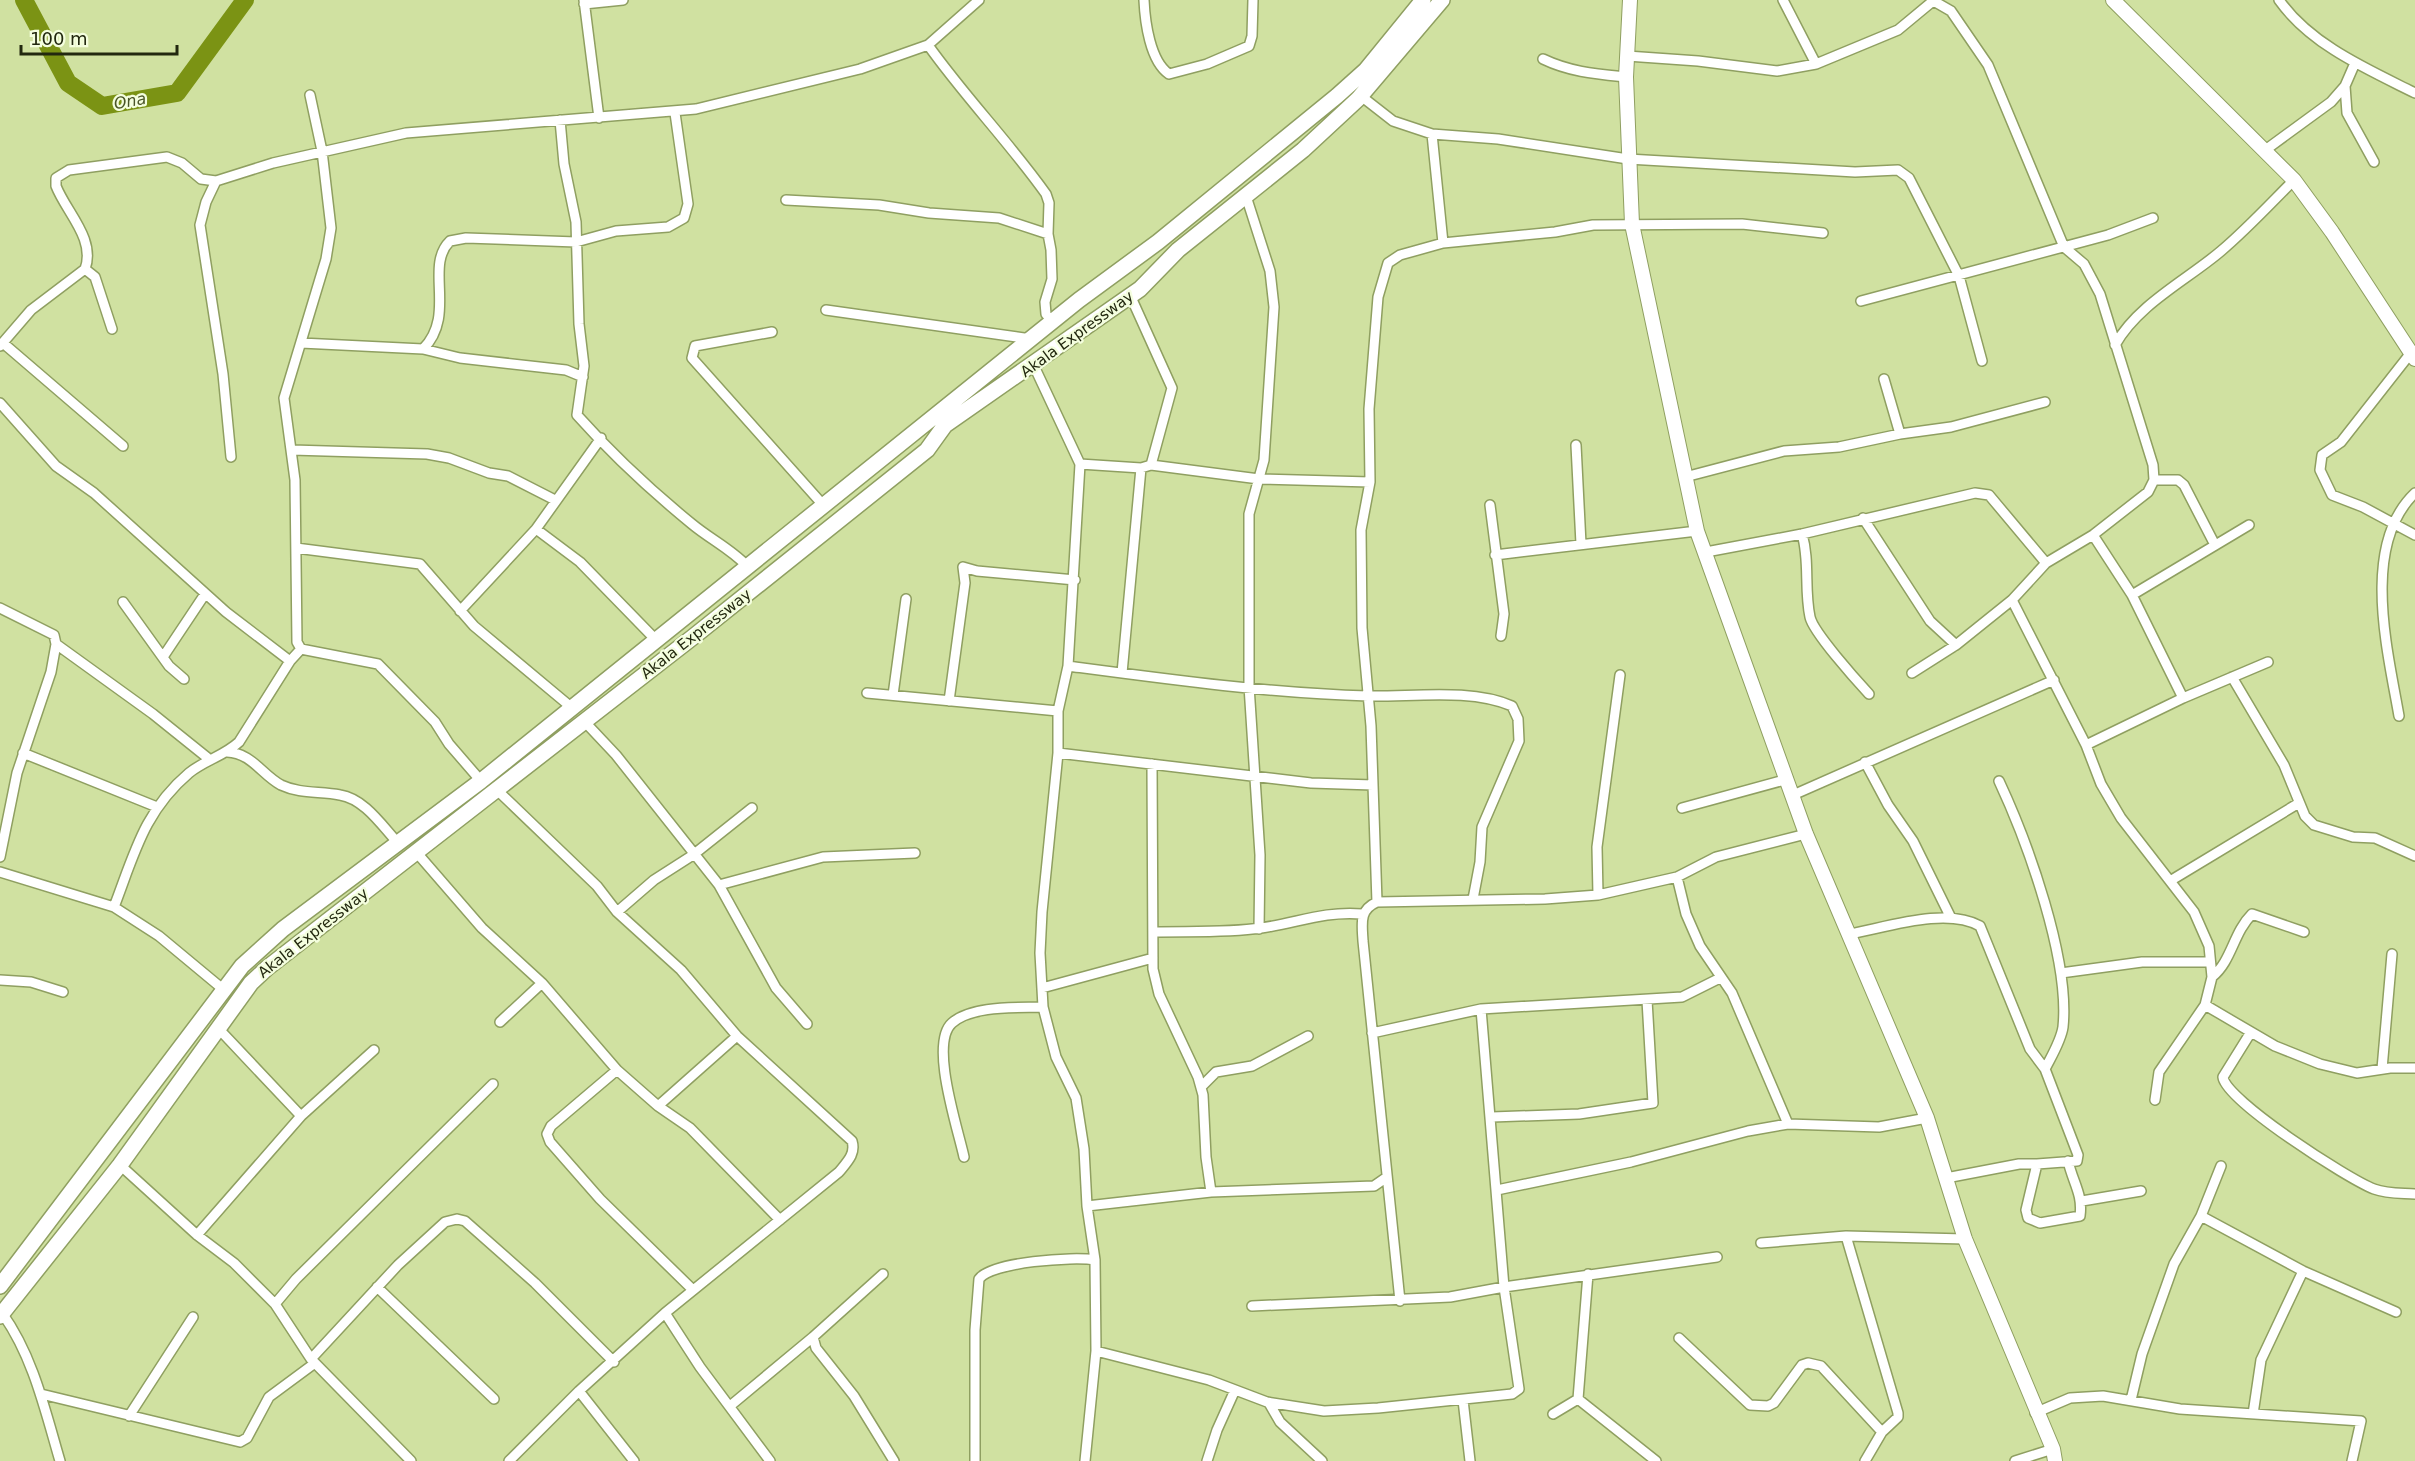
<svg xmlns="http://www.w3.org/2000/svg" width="2415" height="1461" viewBox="0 0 2415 1461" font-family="'DejaVu Sans',sans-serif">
	<rect width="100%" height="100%" fill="#d0e1a1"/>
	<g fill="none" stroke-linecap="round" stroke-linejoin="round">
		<path stroke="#7b9314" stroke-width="18" d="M24,0L68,83L102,106L177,93L245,0"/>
		<g stroke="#8f9f61" stroke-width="12">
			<path id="street" d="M584,0L599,118
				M1144,0C1145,22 1150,61 1169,74L1207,64L1249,46L1252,36L1253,0
				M1783,0L1816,64L1898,30L1933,1
				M2279,0C2311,45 2367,69 2415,93
				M584,4L623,0
				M928,45C965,97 1009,142 1046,194L1049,203L1048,234L1051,250L1052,279L1045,302L1046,314L1053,322
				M1627,56L1698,61L1777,71L1816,64
				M1543,59C1570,72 1596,74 1626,77
				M2345,86L2347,113L2374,162
				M1361,96L1393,121L1432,134
				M560,120L564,164L576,222L579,324L584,366L577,415C610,452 654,493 692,524C710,539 731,549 747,566
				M2264,151L2331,102L2345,86L2355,63
				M216,181L206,202L200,225L223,374L231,457
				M1246,196L1270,271L1274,307L1264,460L1249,514V686L1260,855L1259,929
				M786,200L879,205L929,213L999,218L1048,234
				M1443,243L1432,134L1498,139L1628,159L1855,172L1898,170L1909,178L1959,276L1982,361
				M85,269L95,277L112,329
				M1130,295L1172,388L1151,465
				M1861,301L2108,235L2153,218
				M826,310L1031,339
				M772,332L695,346L692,358L824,506
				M3,343L123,446
				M301,343L423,349L460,358L566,370L583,377
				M2115,345C2138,304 2187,280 2221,251C2247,229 2270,204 2294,180
				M0,346L31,310L85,269C96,239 66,212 56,186V178L69,170L167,157L182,163L201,179L216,181L273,163L406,133L696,109L860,69L928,45L979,0
				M423,349C457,315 424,266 450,241L466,238L576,242L616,231L668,227L684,218L688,204L675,113
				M2410,354L2341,442L2322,455L2320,470L2332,495L2363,507L2415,535
				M1034,366L1080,464
				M1884,379L1900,434
				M0,403L56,466L94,493L226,612L290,661
				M1576,445L1581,544
				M292,450L427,454L449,458L489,473L508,476L555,500
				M1685,477L1784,451L1839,447L1900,434L1951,427L2045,402
				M2154,480H2178L2184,485L2215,545
				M1490,505L1504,614L1501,636
				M1863,518L1930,621L1956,645L2012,600L2046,563L2093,535L2148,492L2154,480L2153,465L2100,294L2084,264L2064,247L1988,65L1951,11L1932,0
				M536,529L580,562L656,640
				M1802,534C1810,561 1804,589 1810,617C1813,632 1857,681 1869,694
				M2093,535L2132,595L2183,698
				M296,548L420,564L474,626L571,707
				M1706,552L1802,534L1975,493L1989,495L2046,563
				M1495,555L1697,531
				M2132,595L2249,525
				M2012,600L2086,745L2101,784L2121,818L2194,912L2209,946L2212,977L2205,1005L2159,1072L2155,1100
				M123,602L169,666L184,679
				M0,608L54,635L56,644L51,672L17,773L0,857
				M460,611L536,529L601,438
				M56,644L153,714L209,759
				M301,649L378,664L435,722L449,744L481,781
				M163,657L205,594
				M1068,666C1166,679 1268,693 1368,696C1412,697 1471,688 1512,706L1518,719L1519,741L1482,827L1480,862L1473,899
				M1122,673L1141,468
				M1912,673L1956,645
				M2232,677L2284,765L2305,816L2314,825L2353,837L2375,838L2415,856
				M867,693L1058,711
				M893,695L906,599
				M949,701L965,583L963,567L977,571L1075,580
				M2399,716C2388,652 2360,545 2415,493
				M584,721L616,755L719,885L776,988L807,1024
				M2086,745L2183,698L2268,662
				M227,752C252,753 261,774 281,785C300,794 320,791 340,795C365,799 382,826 399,844
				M23,753L157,807
				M1058,753L1311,783L1373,785
				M1865,762L1888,805L1913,841L1950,916
				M1152,764L1153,969L1159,994L1198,1077L1203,1095L1206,1157L1211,1192
				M1999,781C2028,843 2070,960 2063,1027C2061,1041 2051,1057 2045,1069
				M497,790L597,886L617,912L681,970L737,1036L852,1141C856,1154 847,1162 839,1172L665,1313L579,1391L509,1461
				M1793,795L2054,680
				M1682,808L1788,779
				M1806,834L1716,857L1677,877L1598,895L1545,899L1377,902L1371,726L1362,628L1361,530L1370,482L1369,409L1378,297L1388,263L1400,255L1443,243L1555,232L1593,225L1742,224L1823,233
				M417,853L482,928L542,983L617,1070L658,1106L690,1128L780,1220
				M0,872L114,907L159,936L224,990
				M1677,877L1686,914L1700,946L1732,993L1788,1124
				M2170,881L2299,803
				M719,885L823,857L915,853
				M1598,895L1597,847L1620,675
				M1377,902C1359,910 1362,923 1363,941L1400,1301
				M114,907C134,855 144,811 189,773C205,760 224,756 239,742L290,661L301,649L297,642L295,480L284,398L326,259L331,228L322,151L310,95
				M617,912L654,880L693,855L752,808
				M1153,932C1189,931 1226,933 1261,928C1298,923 1322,911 1362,914
				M1850,934C1888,927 1946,907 1980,926L2030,1049L2045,1069L2078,1155L2077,1161L2037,1164L2026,1210L2028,1218L2040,1223L2080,1216C2083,1194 2073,1183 2068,1161
				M2061,973L2142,962H2209
				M2212,977C2232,961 2233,933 2252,914L2304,932
				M0,980L31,982L63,992
				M1042,988L1153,958
				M2205,1005L2275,1046L2320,1064L2357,1073L2390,1068H2415
				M500,1022L542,983
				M217,1027L301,1116
				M2251,1032L2223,1077C2225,1100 2348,1179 2374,1189C2387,1194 2401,1193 2415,1194
				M1372,1033L1481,1009L1682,997L1720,978
				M2382,1069L2392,954
				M617,1070L551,1126L547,1134L550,1142L600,1199L692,1289
				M1201,1087L1216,1072L1252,1066L1308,1036
				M658,1106L737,1036
				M1492,1117L1579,1114L1653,1103L1647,1000
				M964,1157C958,1129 929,1043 952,1023C972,1005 1018,1008 1043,1007
				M120,1165L197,1235L234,1263L275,1304L311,1359L411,1461
				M1946,1178L2019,1164H2037
				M1497,1190L1631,1162L1748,1131L1788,1124L1879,1127L1927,1118
				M2082,1201L2141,1191
				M1087,1206L1211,1192L1374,1186L1387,1177
				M2201,1216L2303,1271L2396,1312
				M197,1235L301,1116L374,1050
				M1846,1236L1898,1413V1417L1882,1432L1865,1461
				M1761,1243L1846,1236L1965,1239
				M377,1287L494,1399
				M275,1304L296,1279L493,1084
				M1252,1306L1450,1297L1504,1287L1717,1257
				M2,1313C33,1356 45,1410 60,1461
				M665,1313L700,1367L770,1461
				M813,1337L816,1348L854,1396L894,1461
				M1679,1338L1750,1405L1768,1406L1774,1403L1802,1365L1808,1363L1821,1366L1882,1432
				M1096,1351L1209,1380L1267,1402L1324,1411L1378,1408L1512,1394L1519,1389L1504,1287L1481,1009
				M311,1359L398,1265L445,1222L457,1219L465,1221L535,1283L614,1362
				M579,1391L634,1461
				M41,1394L240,1442L247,1438L269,1397L315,1363
				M1578,1399L1588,1274
				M1578,1399L1656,1461
				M1463,1400L1470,1461
				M2131,1400L2142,1354L2174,1264L2201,1216L2221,1166
				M1269,1403L1280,1422L1322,1461
				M730,1406L813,1337L883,1274
				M2035,1413L2070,1398L2103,1396L2180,1409L2361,1421L2352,1461
				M1553,1414L1578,1399
				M2253,1414L2261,1360L2303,1271
				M129,1416L193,1317
				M975,1461V1330L979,1279C991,1262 1074,1256 1095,1260
				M1085,1461L1096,1351L1095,1260L1087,1206L1084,1149L1076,1098L1056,1057L1043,1007L1040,953L1042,912L1058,753V711L1068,666L1080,464L1141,468L1151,465L1259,479L1370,482
				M1207,1461L1217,1430L1235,1390
				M2015,1461L2053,1449"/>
		</g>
		<g stroke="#8f9f61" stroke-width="16">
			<path id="secondary" d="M1630,0L1626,77L1632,224L1697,531L1806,834L1927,1118L1965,1239L2053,1449L2055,1461
				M2113,0L2294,180L2332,232L2415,359"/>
		</g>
		<g stroke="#8f9f61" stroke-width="18">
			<path id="primary" d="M0,1286L242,966L283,929L481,781L1079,300L1158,242L1337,96L1366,70L1423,0
				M0,1316L120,1165L251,983L267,968L693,637L927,450L945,425L1140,289L1178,250L1303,150L1358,99L1442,0"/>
		</g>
		<use href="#street" stroke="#fff" stroke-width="9"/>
		<use href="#secondary" stroke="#fff" stroke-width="14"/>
		<use href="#primary" stroke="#fff" stroke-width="15"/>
	</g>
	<g text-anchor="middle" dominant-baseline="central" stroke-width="4.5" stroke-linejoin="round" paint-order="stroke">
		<g font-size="15" fill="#22280f" stroke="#f4fede">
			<text transform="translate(1077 334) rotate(-36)">Akala Expressway</text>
			<text transform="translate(696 634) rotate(-38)">Akala Expressway</text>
			<text transform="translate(313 933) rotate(-38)">Akala Expressway</text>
		</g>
		<g font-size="16" font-style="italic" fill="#495427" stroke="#f4fede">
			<text transform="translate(130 101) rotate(-10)">Ona</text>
		</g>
	</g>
	<path d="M21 45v9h156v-9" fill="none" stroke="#22280f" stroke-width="3"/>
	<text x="30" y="45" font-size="18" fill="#22280f" stroke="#f4fede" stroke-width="4.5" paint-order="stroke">100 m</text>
</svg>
